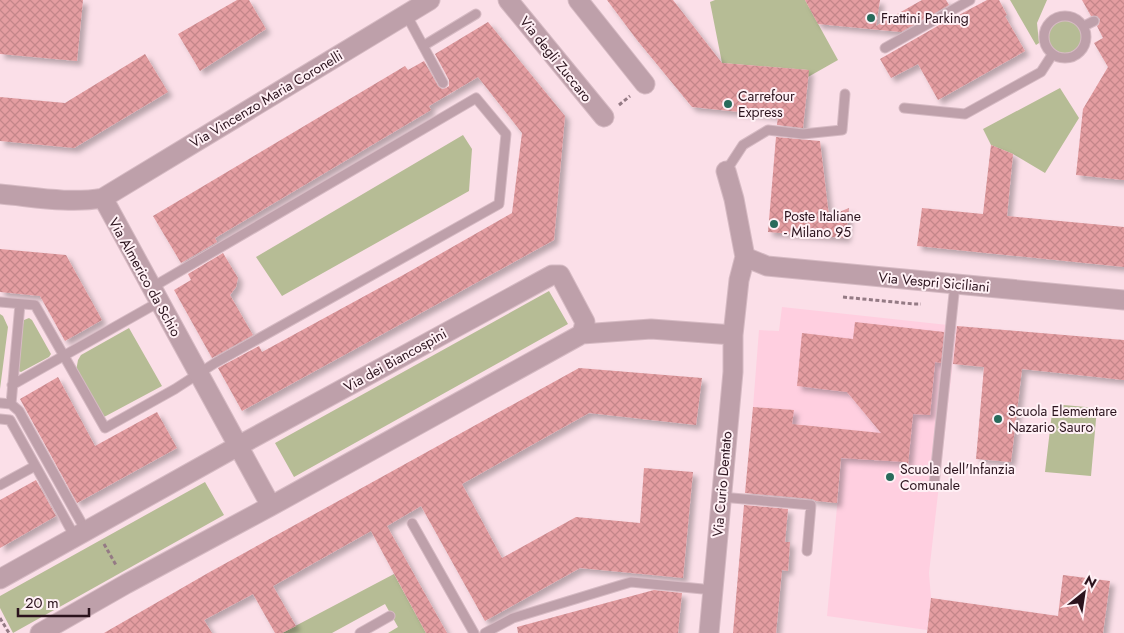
<svg xmlns="http://www.w3.org/2000/svg" width="1124" height="633" viewBox="0 0 1124 633" font-family="Jost,sans-serif">
	<defs>
		<pattern id="building-cross-hatch" width="8" height="8" patternUnits="userSpaceOnUse" patternTransform="scale(1.25)"><rect width="8" height="8" fill="#e49da1"/><path d="M0 0l8 8M0 8l8-8" fill="none" stroke="#c4868a"/></pattern>
		<filter id="shadow"><feDropShadow dx="4.5" dy="4.5" stdDeviation="2.5" flood-color="#0004"/></filter>
	</defs>
	<rect width="100%" height="100%" fill="#fbdfe8"/>
	<path fill="#ffcfe0" d="M782,307L957,326L929,573L931,598L927,630L827,616L842,452L829,451L830,428L792,424L793,410L753,407L759,330L779,331Z"/>
	<path fill="#b6bc95" d="M715,0H805L838,60L808,77V70L722,63L710,2Z
		M1010,0H1047L1037,23L1039,43L1036,45Z
		M1048 36a17 17 0 1 1 34 0a17 17 0 1 1-34 0Z
		M1060,88L1079,118L1045,173L1013,154L991,145L983,129Z
		M463,135L472,149L469,191L282,296L256,257Z
		M549,291L568,324L294,477L275,443Z
		M0,314L3,316L8,327L0,389Z
		M29,318L32,320L51,354L49,357L21,372L18,371V367L23,324L24,320Z
		M129,328L162,386L104,417L76,371L78,360L81,355Z
		M1053,404L1097,408L1091,476L1045,472Z
		M205,482L224,515L13,633L0,608V596Z
		M394,574L426,633H388L398,627L385,604L332,633H282Z"/>
	<path fill="url(#building-cross-hatch)" filter="url(#shadow)" d="M0,0H83L77,61L0,54Z
		M237,0H249L266,29L200,71L178,34Z
		M607,0H673L722,63L809,70L803,128L777,125L778,116L692,107L637,40Z
		M805,0H880L876,26L922,0H946L949,5L901,32L818,24Z
		M987,0H999L1007,15L1005,16L1025,51L938,100L918,64L891,78L880,59L955,16V17Z
		M1082,0H1124V180L1076,175L1083,109L1108,67L1094,43L1103,38L1097,26L1099,24L1100,19L1097,16H1091Z
		M488,22L565,116L554,240L242,411L218,368L259,346L262,352L405,274L512,213L522,133L478,77L429,106L431,110L215,238L217,242L181,263L153,216L405,66L408,70L424,61L438,86L442,89L446,88L449,86V80L435,54Z
		M145,54L168,92L74,148L0,141V97L65,103Z
		M776,137L820,141L829,216L849,208L846,238L768,232Z
		M991,145L1013,154L1007,216L1124,227V267L917,246L922,208L983,214Z
		M0,249L66,255L102,320L65,341L40,296L0,292Z
		M223,253L238,278L236,287L230,295L253,335L212,358L174,290L191,280L188,274Z
		M855,322L944,332L941,363L935,362L930,415L913,414L908,465L906,462L841,458L837,503L816,501L812,499L745,493L753,407L794,410L792,424L881,433L847,392L797,386L802,333L853,339Z
		M957,326L1124,340V380L1022,369L1011,462L976,459L984,367L953,364Z
		M579,368L702,378L696,425L589,413L462,484L502,558L576,517L640,523L644,468L693,472L683,578L580,568L485,621L421,506L387,526L447,633H426L371,531L273,586L296,626L282,633H275L253,594L204,620L212,633H104L208,573Z
		M58,377L95,446L157,412L177,448L77,503L20,399Z
		M36,480L56,516L0,548V500Z
		M744,505L788,509L785,542H790L788,571L782,570L776,633H733Z
		M1063,575L1110,581L1103,633H927L931,598L1058,616Z
		M654,590L682,593L678,633H518L517,627Z"/>
	<g fill="none" stroke-linecap="round" stroke-linejoin="round">
		<g stroke="#d6bac3" stroke-width="11">
			<path id="lane" d="M406,14L443,83
				M1044 37a21 21 0 1 1 42 0a21 21 0 1 1-42 0Z
				M1084,26L1094,21
				M423,46L476,14
				M885,48L970,0
				M904,108L965,114L1041,72L1052,55
				M726,171L743,145L768,130L803,134L842,130L845,94
				M0,302L35,305L105,428L175,389L215,363L499,204L506,134L476,98L151,288
				M12,385L159,302
				M0,403L11,404L20,304
				M11,404L19,411L86,531
				M0,419L10,420L75,537
				M0,485L35,466
				M934,485L955,284
				M721,497L811,505L807,551
				M412,523L474,633
				M360,633L390,616
				M485,633L513,618L631,582L713,590"/>
		</g>
		<g stroke="#d6bac3" stroke-width="21">
			<path id="street" d="M508,0L604,117
				M578,0L645,84
				M0,194C34,197 69,204 103,198L430,0
				M103,198L271,506
				M745,257L767,266L1124,300
				M0,579L238,446L552,275H560L585,322L582,334
				M40,633L126,584L271,506L582,334L651,329L733,335
				M709,633L733,372V335L739,280L745,257L734,199L726,171"/>
		</g>
		<path stroke="#947a84" stroke-width="3" stroke-dasharray="4 2.5" stroke-linecap="butt" d="M619,105L630,96
			M843,297L914,304H921
			M104,544L116,565
			M0,618L9,633"/>
		<use href="#lane" stroke="#bea0aa" stroke-width="9"/>
		<use href="#street" stroke="#bea0aa" stroke-width="19"/>
	</g>
	<g fill="#286b5b" stroke="#fff0f5" stroke-width="2">
		<circle cx="871" cy="18" r="5"/>
		<circle cx="728" cy="104" r="5"/>
		<circle cx="774" cy="224" r="5"/>
		<circle cx="998" cy="419" r="5"/>
		<circle cx="890" cy="477" r="5"/>
	</g>
	<g text-anchor="middle" dominant-baseline="central" stroke-width="4" stroke-linejoin="round" paint-order="stroke">
		<g font-size="14" fill="#2b131d" stroke="#fff0f5" text-anchor="start">
			<text x="881" y="18">Frattini Parking</text>
			<text x="738" y="96">Carrefour<tspan x="738" dy="16">Express</tspan></text>
			<text x="784" y="216">Poste Italiane<tspan x="784" dy="16">- Milano 95</tspan></text>
			<text x="1008" y="411">Scuola Elementare<tspan x="1008" dy="16">Nazario Sauro</tspan></text>
			<text x="900" y="469">Scuola dell'Infanzia<tspan x="900" dy="16">Comunale</tspan></text>
		</g>
		<g font-size="14" fill="#2b131d" stroke="#fff0f5">
			<text transform="translate(556 59) rotate(51)">Via degli Zuccaro</text>
			<text transform="translate(266 99) rotate(-31)">Via Vincenzo Maria Coronelli</text>
			<text transform="translate(145 277) rotate(61)">Via Almerico da Schio</text>
			<text transform="translate(934 282) rotate(5)">Via Vespri Siciliani</text>
			<text transform="translate(395 360) rotate(-29)">Via dei Biancospini</text>
			<text transform="translate(722 484) rotate(-85)">Via Curio Dentato</text>
		</g>
	</g>
	<g transform="translate(1084 593) rotate(30)" stroke="#fff0f5" stroke-width="4" paint-order="stroke">
	<path d="M0-4L9 19L0 12L-9 19Z" fill="#2b131d"/>
	<text y="-8" font-size="14" font-weight="bold" text-anchor="middle" fill="#2b131d">N</text>
	</g>
	<path d="M18 608v8h71v-8" fill="none" stroke="#2b131d" stroke-width="2.5"/>
	<text x="25" y="608" font-size="15" fill="#2b131d" stroke="#fff0f5" stroke-width="4" paint-order="stroke">20 m</text>
</svg>
